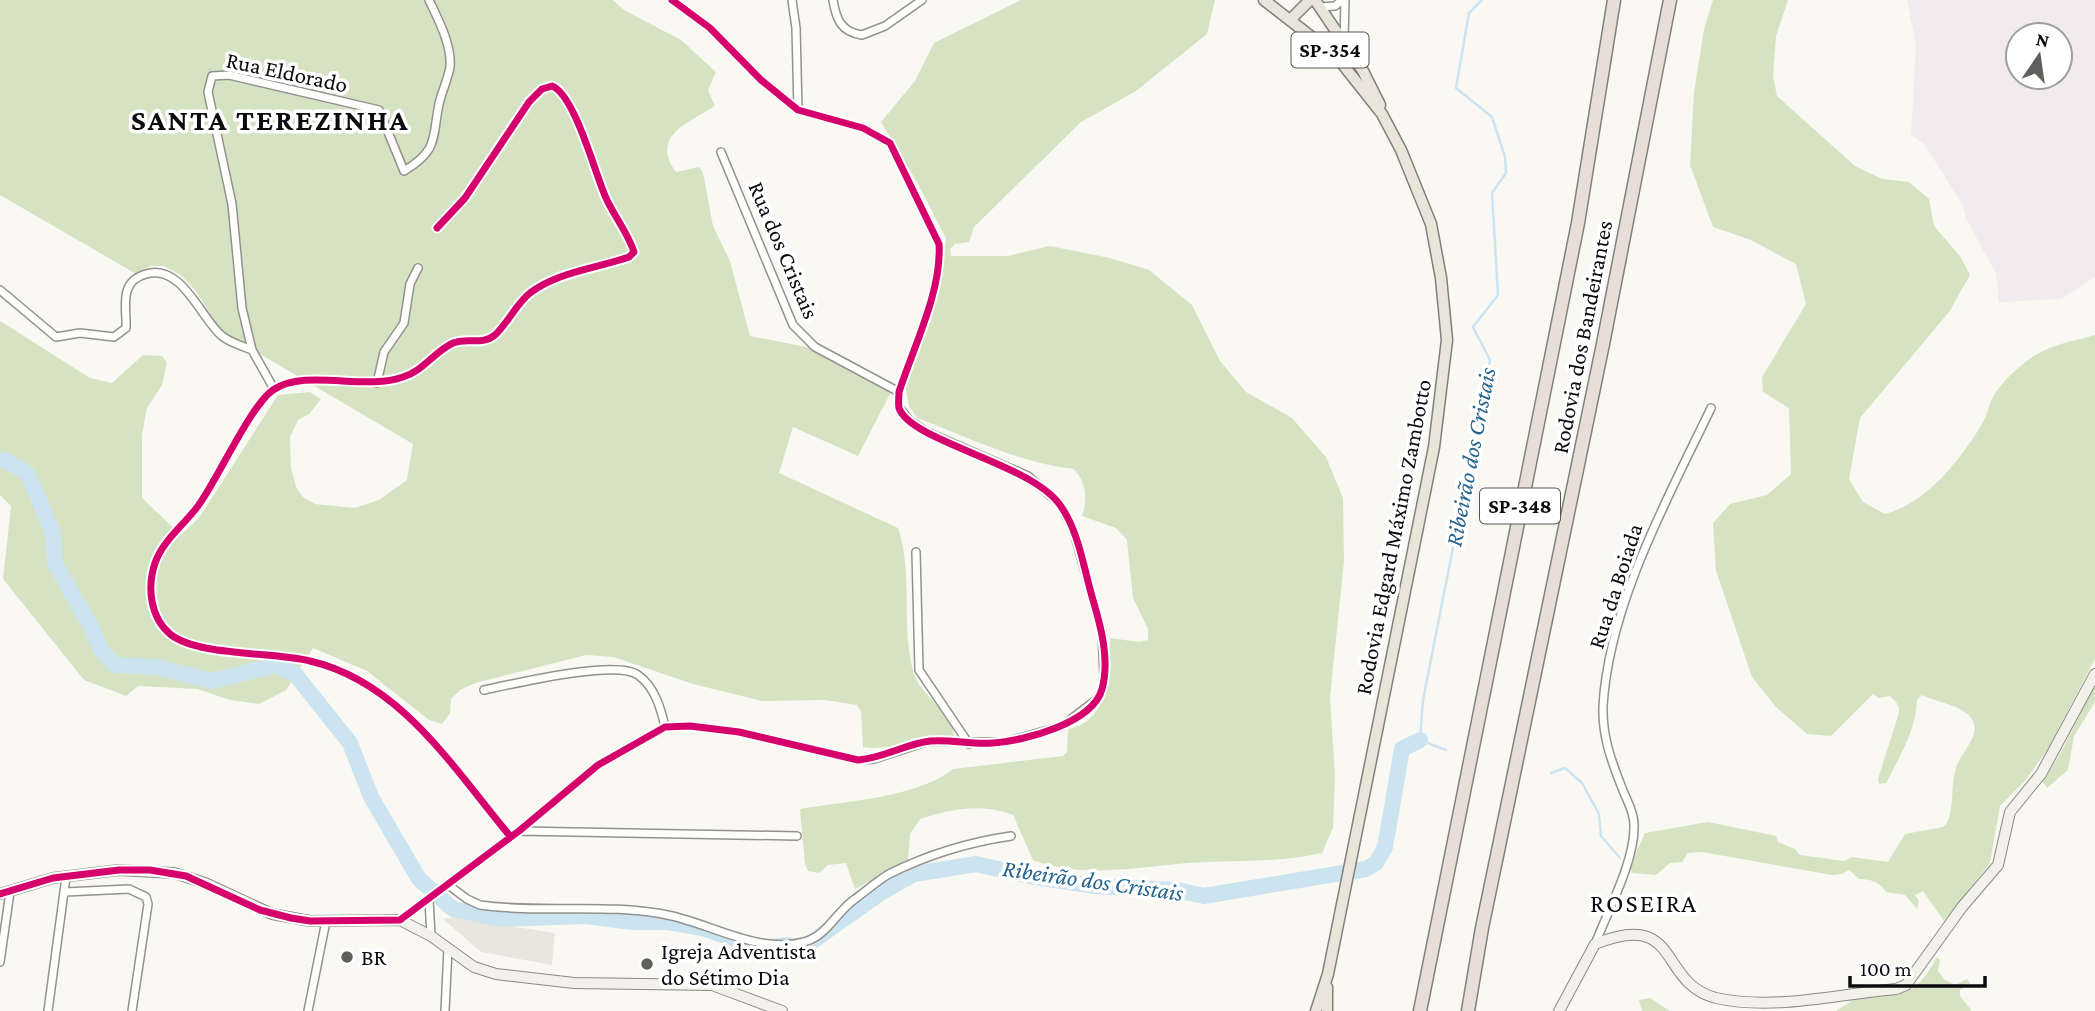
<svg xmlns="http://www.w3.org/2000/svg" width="2095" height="1011" viewBox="0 0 2095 1011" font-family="'Crimson Pro',serif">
	<rect width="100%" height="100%" fill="#faf8f2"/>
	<path fill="#f1ebee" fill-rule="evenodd" d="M1907,0H2095V277L2061,299L1999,302L1996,274L1966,218L1963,206L1925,145L1911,135L1916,45ZM2018,35H2060V77H2018Z"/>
	<path fill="#d5e3c3" d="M0,0H613L624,10L681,40L716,72L708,90L715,106C690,122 649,136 676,172L699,167L703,173L713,226L730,261L750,336L811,348L887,389L890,394L858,456L793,427L779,473L898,528C914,575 900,626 914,674C920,695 956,715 954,738C924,735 889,752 863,747L861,711L857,705L825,700L762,701L693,684L613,657L586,655L475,683L460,690L451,699L450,713L442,724L429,720L367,671L313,648L286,690L259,704L230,700L197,689L138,686L126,696L84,680L3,579L11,506L0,495V321L90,378L112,383L143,355L162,356L167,363L162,385L147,408L142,435V498L181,535L199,518L278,395L310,392L321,399L309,414L298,420L290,437L291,468L296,487L303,497L315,504L355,508L379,500L407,480L413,444L221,331L195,290L181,275L164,266H150L138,275L0,195Z
		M1021,0H1215L1207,34L1136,91L1081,122L974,227L969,242L955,244L950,249L951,256H1008L1050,246L1110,258L1149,270L1192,305L1220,361L1246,392L1292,418L1326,457L1343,498L1344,561L1330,697L1335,776L1333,828L1322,853C1278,863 1234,860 1188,863C1136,867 1084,879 1033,860L1013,815C981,803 952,809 920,819L910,834L908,861L855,889L846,863L828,865L819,873L808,871L805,864L800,809C845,801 917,798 953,769L1063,756L1067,752L1068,729C1111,721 1108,671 1110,638L1139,642L1148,640V629L1133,598L1127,540L1116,528L1082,516C1088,498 1086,483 1074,469C1019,463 968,437 917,418L909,406L905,385L942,268L946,238L918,184L881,122L915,81L934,43Z
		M1713,0H1788L1776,36L1773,76L1777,96L1855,166L1882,179L1909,182L1929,199L1934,226L1960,256L1970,275L1949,312L1860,418L1849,479L1863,502L1885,514C1927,503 1960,460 1982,424C1987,416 1988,407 1992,399C1999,384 2020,365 2034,356C2053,344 2074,341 2095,335V659L2048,749L2024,782L2000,806L1990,863L1944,921L1923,891L1915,895L1919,901L1917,909L1905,895L1886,892C1880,882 1871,879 1859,879L1849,870L1842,874L1832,875L1702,852L1688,853L1682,862L1670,863L1656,875L1632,873L1630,866L1645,833L1708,822L1776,836L1778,842L1795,849L1800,855L1844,861L1852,857L1888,862L1905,834L1943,827L1947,823C1955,805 1950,786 1956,768C1959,758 1967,749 1972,739C1986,707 1939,704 1922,695L1917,700C1916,730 1900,756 1886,783L1879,784L1878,779C1881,768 1900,714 1899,709C1898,703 1894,700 1890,696L1879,698L1873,694L1831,736L1807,734L1776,707L1752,677L1716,571L1713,523L1730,504L1767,495L1791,474L1789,408L1763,392L1762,377L1806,304L1796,264L1751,240L1713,227L1690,165L1694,92L1704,29Z
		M2095,684V702L2074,736L2068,770L2047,788L2042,781C2065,752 2077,717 2095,684Z
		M1937,957L1940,960L1938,971L1945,980L1955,985L1967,979L1970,983L1960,990V996L1972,1011H1836C1841,1008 1853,999 1858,997C1902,983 1909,1008 1937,957Z
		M1650,998L1670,1011H1642L1639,1000Z"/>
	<path fill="#e9e6dd" d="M467,915L491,923L555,933L552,965L481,952L443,919Z"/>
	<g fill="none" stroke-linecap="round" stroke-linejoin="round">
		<path stroke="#cce4f0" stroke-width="2.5" d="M1446,750L1420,740L1423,700L1490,360L1473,327L1498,295L1492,193L1506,173L1505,157L1492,117L1456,88L1469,13L1482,0
			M1551,773L1565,768L1582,783L1599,814L1601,836L1620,858"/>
		<path stroke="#cce4f0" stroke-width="16" d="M0,460H5L28,474L53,533L55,564L90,625L101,650L115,665L156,667L212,681L276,665L295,674L350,743L371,797L419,879L453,909L500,919L586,916L632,922H668L702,928L761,948L788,945
			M810,943L882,892L914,874L976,864L1029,876L1095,886L1177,890L1204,896L1366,869L1376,863L1385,847L1402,749L1420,740"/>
		<g stroke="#939290" stroke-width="10">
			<path id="street" d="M792,0L796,28L798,110
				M833,0C836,19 841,32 862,35L885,26L922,0
				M1320,7L1335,6L1342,0
				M1344,41L1345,0
				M721,152L793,325L815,347L899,392
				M437,228L465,198L529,102L542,89L552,86C575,95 595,174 606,198C614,216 628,233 634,252L629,257C598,268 557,272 530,293C516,304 508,323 495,335C481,346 468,337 453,343C434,352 423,371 403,377C365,391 305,368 273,390C250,406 218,479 198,506C184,525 163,540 155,563C147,587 150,617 170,634C196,656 275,652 310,661C401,682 453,768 510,836
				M0,290L56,337L80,333L114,337L126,328C127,307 118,282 146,274C182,263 201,319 222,336C231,343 242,346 252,350
				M377,383L384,352L404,323L410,284L418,268
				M274,389L252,350L242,308L232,204L208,92L212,76L229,75L379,110L404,171C439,150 432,138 439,104C442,91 448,79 450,67C452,45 438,19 429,0
				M916,552L919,670L969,744
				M484,690C513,684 616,659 638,675C655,687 661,709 665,727
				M519,831L797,836
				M447,884L467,899L480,905C544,914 609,902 672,916C715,926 762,955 807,941C827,935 838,910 855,899C866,891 877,881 889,874C927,855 970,842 1011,836
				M65,892L129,889L146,897L148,904L132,1011
				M429,899L431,936
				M400,920L519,831L598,765L665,727L690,726L739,732L858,760L874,759L929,741L1006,742L1062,726L1096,700L1102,691L1104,676L1102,632L1073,529L1060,504L1028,476L925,431L909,420L899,407V392C913,348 942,291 939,244L890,143L863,128L798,110L761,80L710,28L672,0
				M1595,944C1608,911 1634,862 1634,828C1635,814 1627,801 1622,788C1611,760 1602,736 1603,706C1609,604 1668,498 1711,408
				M0,962L10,892
				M48,1011L66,877
				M308,1011L326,921
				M445,1011L448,949"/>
		</g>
		<g stroke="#8a8986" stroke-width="12">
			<path id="secondary" d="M0,894L53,878L119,870L174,873L205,883L272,914L310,921L400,920L431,936L474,967L496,974L574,983L712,985L782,1011
				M1559,1011L1595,944C1682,909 1657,983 1716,998C1775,1011 1837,994 1896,989L1906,985L1962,907L1998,865L2010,812L2041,774L2095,674"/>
		</g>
		<g stroke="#80807d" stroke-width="13">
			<path id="primary" d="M1264,0L1336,56L1382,114L1401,150L1431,224L1441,278L1447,340L1434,447L1328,974L1316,1011
				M1315,0L1363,71L1380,105
				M1290,20L1310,0
				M1327,1011V987"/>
		</g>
		<g stroke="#80807d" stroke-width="15">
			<path id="highway" d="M1420,1011L1578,223L1614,0
				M1468,1011L1482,928L1603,344L1670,0"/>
		</g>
		<use href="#street" stroke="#fefefd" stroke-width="7"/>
		<use href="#secondary" stroke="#f3f2ea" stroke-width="10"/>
		<use href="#primary" stroke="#eae5da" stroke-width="10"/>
		<use href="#highway" stroke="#e6ded7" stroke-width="12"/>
		<g stroke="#fff" stroke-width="11">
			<path id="cycleway" d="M437,228L465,198L529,102L542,89L552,86C575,95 595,174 606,198C614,216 628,233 634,252L629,257C598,268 557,272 530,293C516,304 508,323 495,335C481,346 468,337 453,343C434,352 423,371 403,377C365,391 305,368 273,390C250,406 218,479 198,506C184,525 163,540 155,563C147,587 150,617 170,634C196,656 275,652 310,661C401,682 453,768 510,836
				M0,894L53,878L119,870H150L186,876L260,910L291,918L310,921L400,920L519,831L598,765L665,727L690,726L739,732L858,760C884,758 905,744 930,741C951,739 972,745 993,743C1024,741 1093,723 1102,689C1110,660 1101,627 1093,600C1084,570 1079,531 1060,505C1031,463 911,442 899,408C898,403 899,397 899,392C913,348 942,291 939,244L890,143L863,128L798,110L761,80L710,28L672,0"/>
		</g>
		<use href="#cycleway" stroke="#d6006c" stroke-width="7"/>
	</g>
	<g fill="#5f5f5c" stroke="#fff" stroke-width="2.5">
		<circle cx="347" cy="957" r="7"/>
		<circle cx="647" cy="964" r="7"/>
	</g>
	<g text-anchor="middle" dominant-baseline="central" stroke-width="7" stroke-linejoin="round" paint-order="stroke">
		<g fill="#fff" stroke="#555" stroke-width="2">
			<rect x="1291.5" y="32.5" width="77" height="35" rx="5"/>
			<rect x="1480" y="488.5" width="80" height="35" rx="5"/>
		</g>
		<g font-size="21" font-weight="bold" fill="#0c0c0c">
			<text x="1330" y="50">SP-354</text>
			<text x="1520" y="506">SP-348</text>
		</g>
		<g font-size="23" fill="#0c0c0c" stroke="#fff">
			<text transform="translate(287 72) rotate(12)">Rua Eldorado</text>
			<text transform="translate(784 250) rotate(67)">Rua dos Cristais</text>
			<text transform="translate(1582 337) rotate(-79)">Rodovia dos Bandeirantes</text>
			<text transform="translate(1393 537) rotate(-79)">Rodovia Edgard Máximo Zambotto</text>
			<text transform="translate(1615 586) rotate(-72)">Rua da Boiada</text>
		</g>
		<g font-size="23" fill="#0c0c0c" stroke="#fff" text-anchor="start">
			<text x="661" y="951">Igreja Adventista<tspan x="661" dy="26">do Sétimo Dia</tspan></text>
			<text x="361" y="957">BR</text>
		</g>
		<g font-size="24" font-style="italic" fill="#24648f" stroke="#fff">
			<text transform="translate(1470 457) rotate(-79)">Ribeirão dos Cristais</text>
			<text transform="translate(1093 880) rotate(8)">Ribeirão dos Cristais</text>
		</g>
		<g font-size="26" letter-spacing="2" fill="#0c0c0c" stroke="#fff">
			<text x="1644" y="903">ROSEIRA</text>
		</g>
		<g font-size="30" font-weight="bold" letter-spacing="2" fill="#0c0c0c" stroke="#fff">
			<text x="270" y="119">SANTA TEREZINHA</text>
		</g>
	</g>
	<g transform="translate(2039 56) rotate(13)"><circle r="33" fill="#ffffff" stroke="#9e9e9e" stroke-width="2"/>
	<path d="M0-5L12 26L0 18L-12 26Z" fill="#5f5f5c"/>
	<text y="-10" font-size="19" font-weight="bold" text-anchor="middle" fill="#0c0c0c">N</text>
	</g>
	<path d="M1850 976v10h135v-10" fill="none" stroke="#0c0c0c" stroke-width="3.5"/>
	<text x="1860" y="976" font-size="21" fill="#0c0c0c" stroke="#ffffff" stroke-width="5" paint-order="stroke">100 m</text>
</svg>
